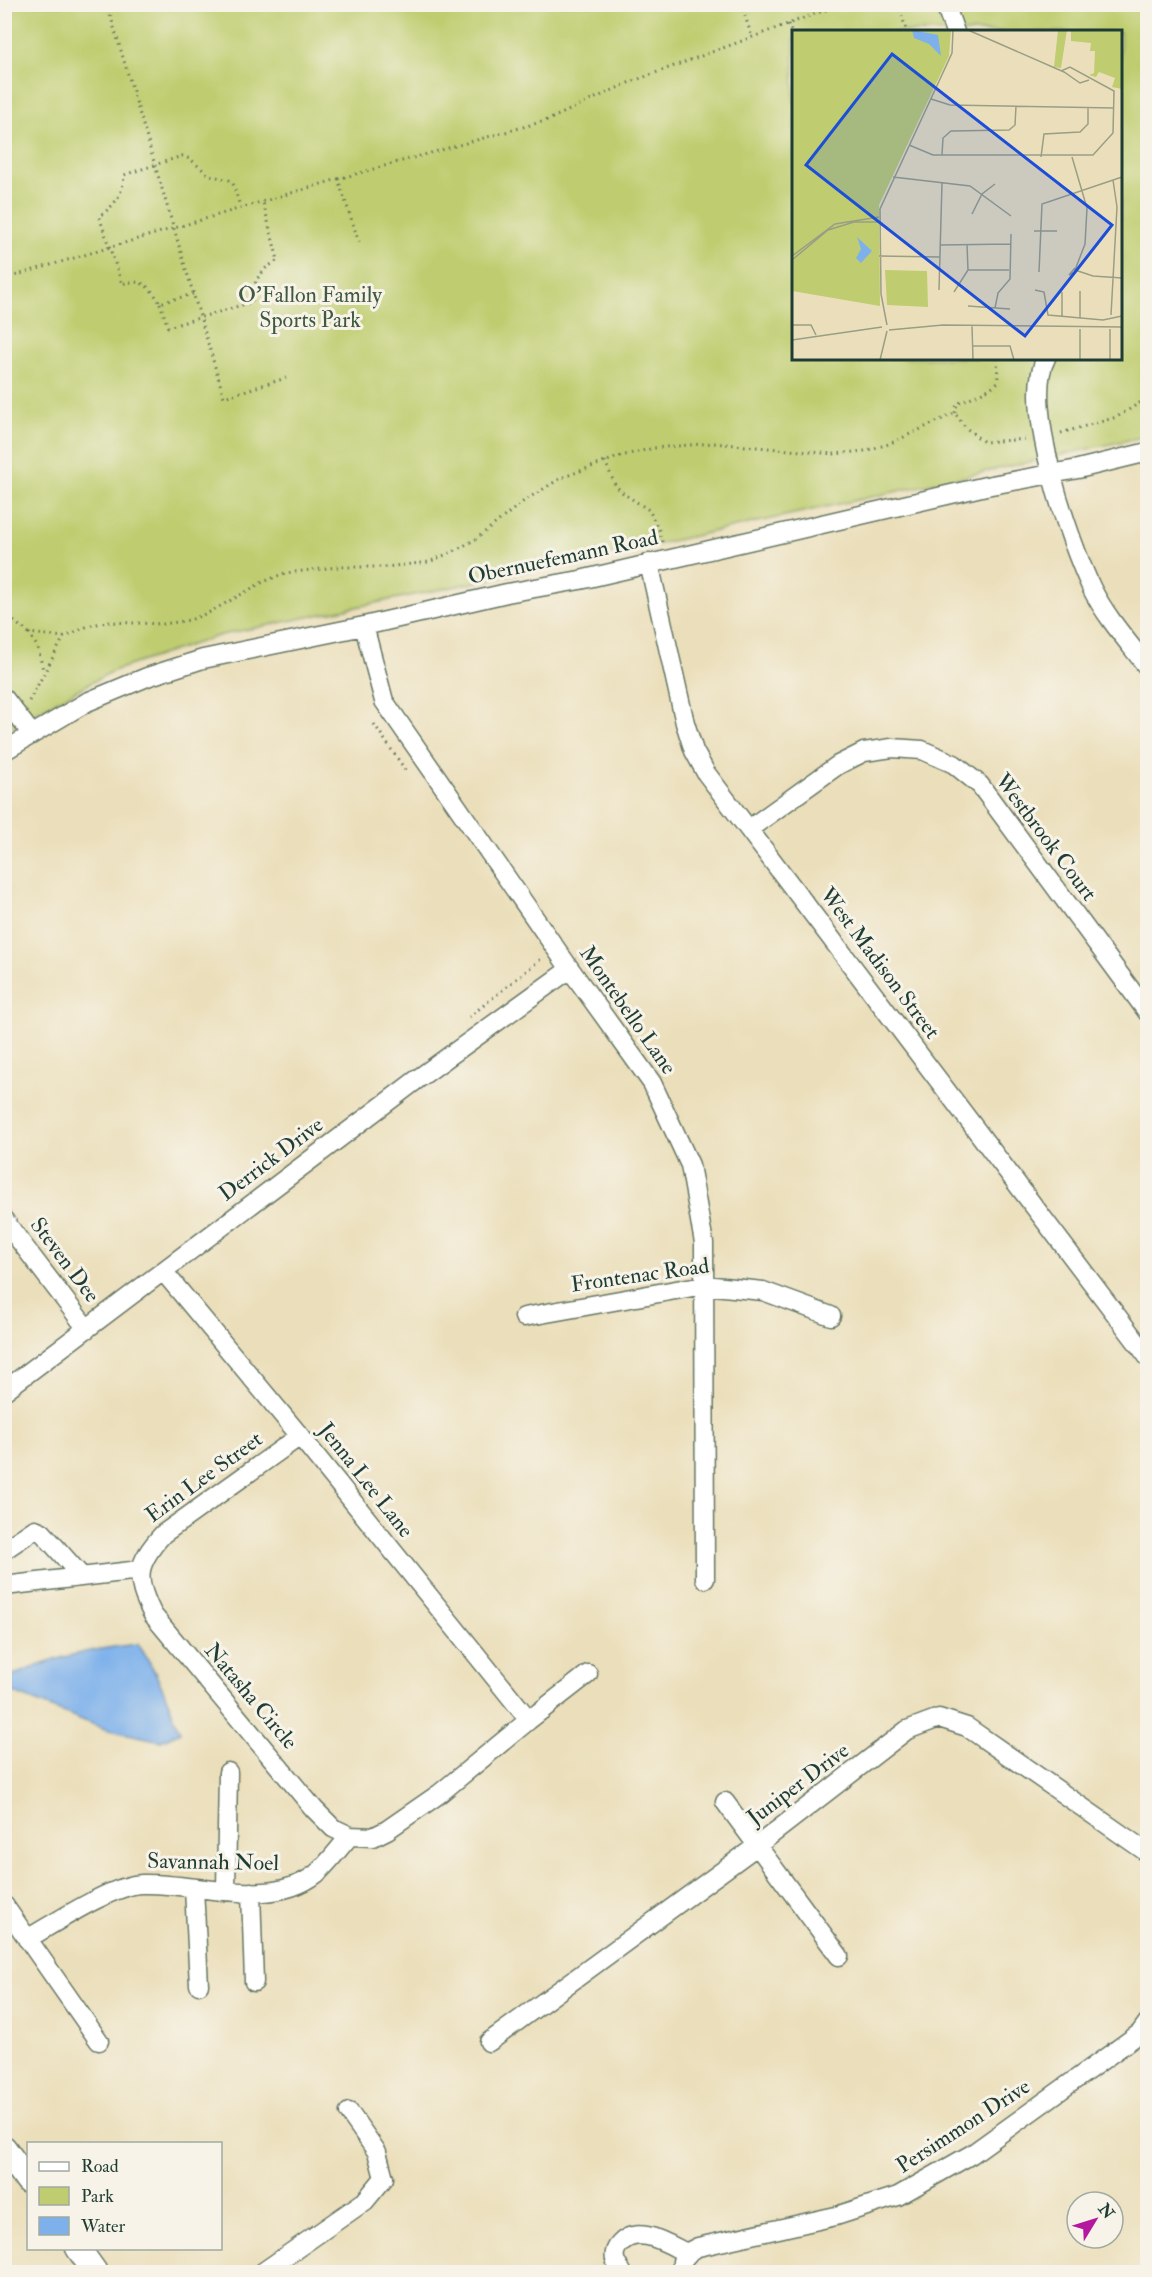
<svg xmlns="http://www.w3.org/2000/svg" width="1152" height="2277" viewBox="0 0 1152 2277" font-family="'IM FELL Double Pica',serif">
	<rect width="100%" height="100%" fill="#f7f3e8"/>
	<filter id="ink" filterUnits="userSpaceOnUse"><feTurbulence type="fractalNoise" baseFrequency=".0167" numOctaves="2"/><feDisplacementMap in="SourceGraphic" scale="12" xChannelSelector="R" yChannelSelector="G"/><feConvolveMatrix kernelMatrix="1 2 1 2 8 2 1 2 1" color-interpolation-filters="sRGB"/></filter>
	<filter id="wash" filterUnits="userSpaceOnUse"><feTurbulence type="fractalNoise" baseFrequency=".008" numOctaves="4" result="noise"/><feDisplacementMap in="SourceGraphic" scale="24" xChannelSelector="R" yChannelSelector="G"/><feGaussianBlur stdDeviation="1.35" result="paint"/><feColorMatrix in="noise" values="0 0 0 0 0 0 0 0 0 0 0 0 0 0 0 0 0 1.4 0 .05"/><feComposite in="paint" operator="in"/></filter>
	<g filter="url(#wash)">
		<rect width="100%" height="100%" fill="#ebdfbb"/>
		<path fill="#bfcd70" stroke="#6f8552" stroke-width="1.5" fill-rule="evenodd" d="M5,5H1147V436L649,546L221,635L113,671L25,718L5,732ZM794,32H1120V358H794Z"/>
		<path fill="#7eb1eb" stroke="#4e7790" stroke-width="1.5" d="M138,1644C157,1671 168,1701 180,1732L161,1741L105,1729L9,1691L6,1677C24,1673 37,1665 55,1660C82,1651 109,1647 138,1644Z"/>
	</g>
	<g filter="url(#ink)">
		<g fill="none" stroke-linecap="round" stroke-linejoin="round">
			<g stroke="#667663" stroke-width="21">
				<path id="minor" d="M945,4L955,32
					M1046,358C1021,404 1070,543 1092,589C1106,617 1129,643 1148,668
					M649,563L685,723L694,751L706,773L1148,1357
					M364,626L384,701L570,969L652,1083L690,1165L704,1243L705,1579
					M4,698L31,733
					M4,751L87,702L147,677L203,659L364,626L507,593L580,580L986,486L1078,469L1148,452
					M749,829L838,765L864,752L892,748L922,750L954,764L980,785L1148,1013
					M4,1220L87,1329
					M163,1271L300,1436L529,1720
					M524,1317L704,1285L763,1291L831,1316
					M4,1391L419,1078L570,969
					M300,1436L163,1534C136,1564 134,1578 153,1615L314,1809L333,1828L350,1836
					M4,1550L35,1529L42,1532L82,1577
					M4,1586L140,1570
					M725,1802L839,1956
					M194,1888L199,1985
					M226,1890L228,1772
					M251,1892L254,1982
					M4,1905L99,2041
					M27,1939C55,1923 112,1885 142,1884C195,1882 270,1910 316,1874C328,1864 339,1848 350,1836L373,1837L387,1830L439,1794L529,1720L588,1674
					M489,2042L758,1845L907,1730L939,1718L967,1727L1148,1853
					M263,2272L365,2201L384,2178L377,2152L349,2112
					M622,2272C616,2264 611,2256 618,2246C636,2222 668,2244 688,2254
					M682,2272V2261L690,2251L698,2247L836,2216L898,2196L972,2154L1140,2033L1148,2022"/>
			</g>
			<g stroke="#667663" stroke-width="27">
				<path id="major" d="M4,2148L28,2181
					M78,2248L95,2272"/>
			</g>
			<path stroke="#667663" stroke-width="3" stroke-dasharray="1.5 4.5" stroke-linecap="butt" d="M107,4L224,397L286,378
				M741,4L752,37
				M898,4L907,32
				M788,24L794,38
				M338,179L548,120L628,83L842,4
				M4,279L338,179L359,242
				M193,294L160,303C150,286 141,278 122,284L99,216C115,206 123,194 124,175L182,156L190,159L209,175L229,180L233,184L241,209
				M160,303L168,327L252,302L256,280L266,268L278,260L263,202
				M955,413L957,404L989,389L998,382L997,358
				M1061,433L1117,417L1141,402L1148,390
				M605,461L615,485L624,494L649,510L659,530L662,542
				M4,614L29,633L64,637L88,626L106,622L164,624L190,620L210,612L263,582L285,573L338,567H386L429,562L454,551L476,539L524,501L561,478L621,456L654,448L713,443L834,454L864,451L889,444L955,413L966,428L984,442L1028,439
				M29,633L38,648L43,670
				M29,701L64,637
				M374,724L406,771
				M469,1017L541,959"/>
			<use href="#minor" stroke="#fff" stroke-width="18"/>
			<use href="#major" stroke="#fff" stroke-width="24"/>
		</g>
	</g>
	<g text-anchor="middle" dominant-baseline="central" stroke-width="6" stroke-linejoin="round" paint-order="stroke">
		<g font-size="22" fill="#3f5a40" stroke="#f7f3e8">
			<text x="310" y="295">O'Fallon Family<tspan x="310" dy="25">Sports Park</tspan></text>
		</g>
		<g font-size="22" fill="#1f3d34" stroke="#f7f3e8">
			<text transform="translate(563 557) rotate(-12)">Obernuefemann Road</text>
			<text transform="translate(1046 837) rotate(53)">Westbrook Court</text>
			<text transform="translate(880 963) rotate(53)">West Madison Street</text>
			<text transform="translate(628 1010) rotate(55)">Montebello Lane</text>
			<text transform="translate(271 1159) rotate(-37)">Derrick Drive</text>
			<text transform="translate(65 1260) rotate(53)">Steven Dee</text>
			<text transform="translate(640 1275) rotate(-8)">Frontenac Road</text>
			<text transform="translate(204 1477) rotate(-36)">Erin Lee Street</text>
			<text transform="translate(366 1480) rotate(52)">Jenna Lee Lane</text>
			<text transform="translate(251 1696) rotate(50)">Natasha Circle</text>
			<text transform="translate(798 1784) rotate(-37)">Juniper Drive</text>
			<text transform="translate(213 1862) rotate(1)">Savannah Noel</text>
			<text transform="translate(963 2126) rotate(-33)">Persimmon Drive</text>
		</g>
	</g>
	<g transform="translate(792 30)">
		<rect width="330" height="330" fill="#ebdfbb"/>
		<path d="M0,0H159L157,26L87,175L88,276L0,261ZM266,0H275L269,38L262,37ZM279,0H330V59L320,57L323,48L307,42L304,47L297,45L302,43L303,21H298L299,13L279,11ZM93,240L135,241L136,277L95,275Z" fill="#bfcd70"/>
		<path d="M120,0L146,5L149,26L137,14L122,8ZM65,207L80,221L69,233L64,228L69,219Z" fill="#7eb1eb"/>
		<path fill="none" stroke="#999e85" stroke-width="1.5" d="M176,0L272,42L288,53L297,50M139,69L158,75L322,78M117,115L141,125H301L321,103L322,61L278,37L269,41M150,125L151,108L159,101L217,100L223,95L224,76M249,127L252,104L288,102L296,94V77M280,127L295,178L293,214L283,240L301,246L330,248M101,147L178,156L219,186M180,184L190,164L203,154M242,201H265M148,215L219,214M0,226L43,194L87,187M87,226L148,227M0,230L36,200L62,192H86M283,238L277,245L285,241M176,240H217M247,242L250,174L330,147M147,260L150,153M243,260L252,262L256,285L311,290L330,286M288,261V288M162,262L176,240L175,214M176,276L218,279M203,278L206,263L218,249L219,204M319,285L325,177L321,150M270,287V262M0,295H19L24,305M95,295L89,264L88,179L160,23L161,0M180,295L181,330M318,299V330M97,300L151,295L330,297M0,310L90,297M181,316H218L222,330M88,330L95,301M132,330H154M288,330V299"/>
		<path fill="#1d4ed8" fill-opacity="0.15" stroke="#1d4ed8" stroke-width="3" d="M100,24L320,195L233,306L14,135Z"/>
		<rect width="330" height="330" fill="none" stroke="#1f3d34" stroke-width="3"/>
	</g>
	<rect width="1152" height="2277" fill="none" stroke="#f7f3e8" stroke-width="24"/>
	<rect x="27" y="2142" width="195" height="108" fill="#f7f3e8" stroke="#a1aaa0" stroke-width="1.5"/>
	<rect x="39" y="2162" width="30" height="9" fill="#ffffff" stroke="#a1aaa0" stroke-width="1.5"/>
	<text x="81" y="2172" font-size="18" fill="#1f3d34">Road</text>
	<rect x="39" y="2187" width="30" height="18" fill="#bfcd70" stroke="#a1aaa0" stroke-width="1.5"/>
	<text x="81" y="2202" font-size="18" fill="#1f3d34">Park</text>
	<rect x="39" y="2217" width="30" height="18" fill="#7eb1eb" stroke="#a1aaa0" stroke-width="1.5"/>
	<text x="81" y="2232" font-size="18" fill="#1f3d34">Water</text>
	<g transform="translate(1095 2220) rotate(52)"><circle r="28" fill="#f7f3e8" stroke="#a1aaa0" stroke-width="1.5"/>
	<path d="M0-4.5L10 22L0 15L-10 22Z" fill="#b5179e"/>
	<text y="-9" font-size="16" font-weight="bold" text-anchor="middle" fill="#1f3d34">N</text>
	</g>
</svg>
